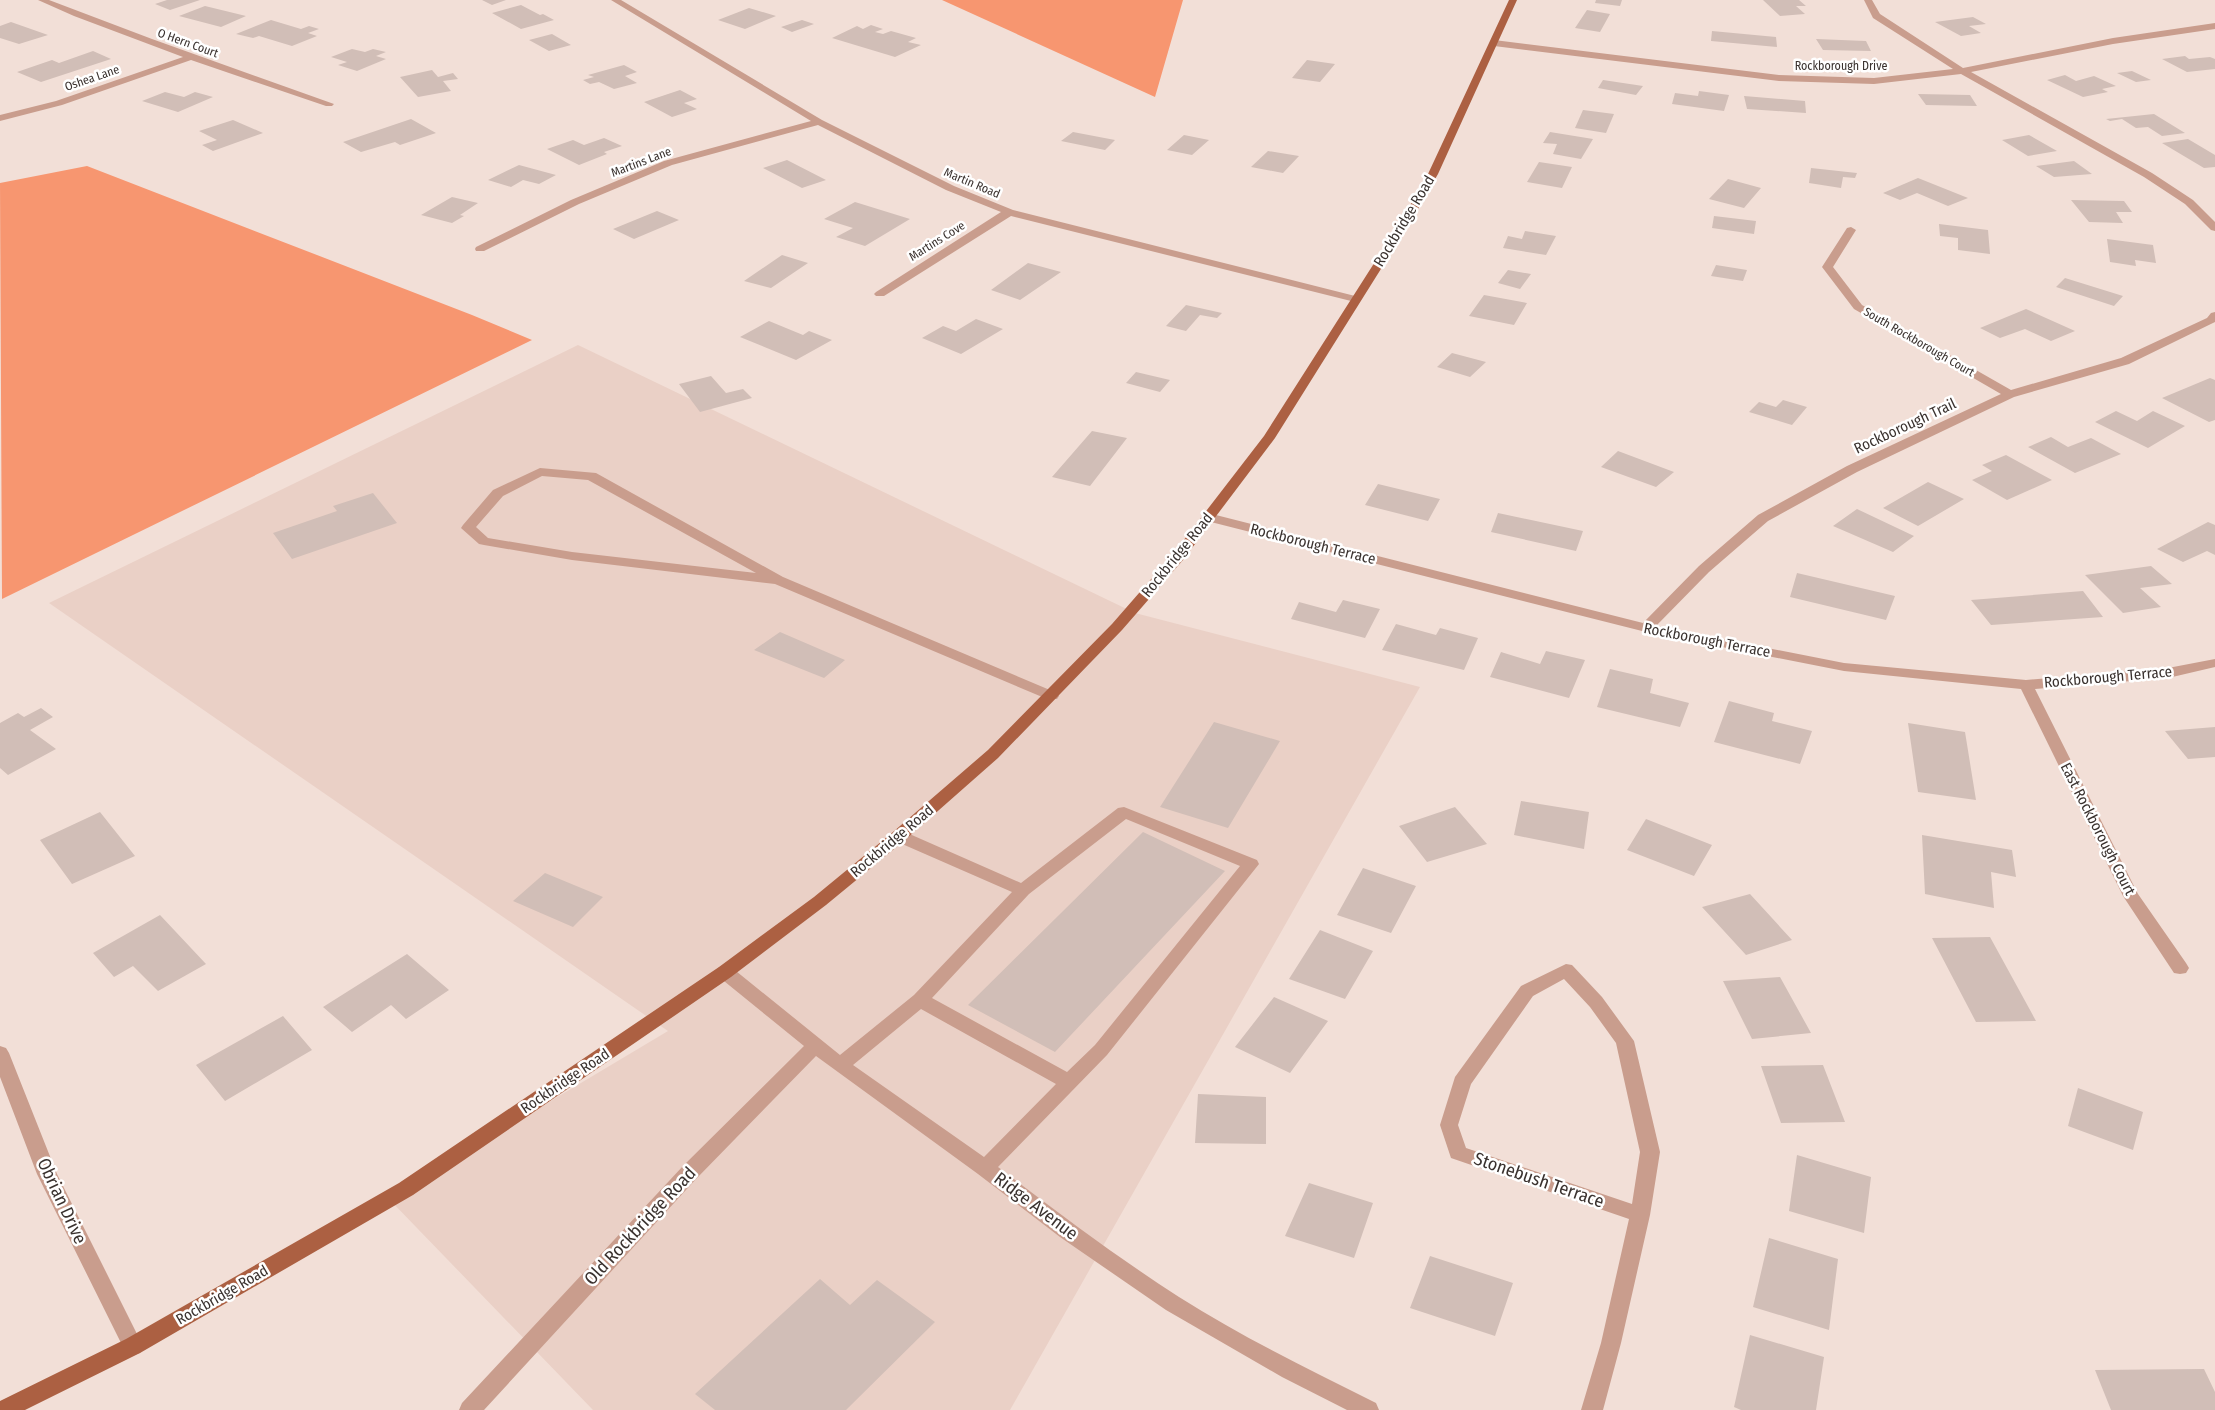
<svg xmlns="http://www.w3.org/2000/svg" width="2215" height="1410" viewBox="0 0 2215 1410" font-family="'Fira Sans Condensed',sans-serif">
	<rect width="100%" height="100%" fill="#f2dfd7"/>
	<path fill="#ead0c6" d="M578,345L1135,613L1420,687L1010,1410H593L388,1198L668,1031L49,603Z"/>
	<path fill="#f79670" d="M942,0H1183L1155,97Z
		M87,166L472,315L532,340L2,599L0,183Z"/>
	<path fill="#d1beb7" d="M167,0H200L170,10L155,4Z
		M482,0H506L492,5Z
		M1596,0H1622L1620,6L1595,3Z
		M1763,0H1799L1806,6H1796L1805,14L1780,16Z
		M521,5L540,15L543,14L554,20L521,29L492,13Z
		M205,6L246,16L221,27L179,16Z
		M749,8L776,16L745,29L718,20Z
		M1587,10L1610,14L1600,32L1575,28Z
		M1973,17L1986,24L1969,26L1981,33L1961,36L1935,22Z
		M271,20L301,29L309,26L319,29L308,33L317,36L292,46L259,36L253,38L236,34Z
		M802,20L814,24L792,32L781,27Z
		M11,22L48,35L19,44L0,38V26Z
		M871,25L883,29L875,32L883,34L891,31L916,38L908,42L921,45L895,57L832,38L857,26L863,29Z
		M1712,31L1776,37L1777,47L1711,41Z
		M552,34L571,45L549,51L529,40Z
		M1816,39L1866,41L1871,51L1823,50Z
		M352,49L365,52L373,49L386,52L376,56L386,59L357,71L338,65L347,62L331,57Z
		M93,51L111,59L41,82L17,72L52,60L59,63Z
		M2185,56L2189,59L2210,57L2215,59V69L2187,72L2162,59Z
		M1307,60L1335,64L1320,82L1292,78Z
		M624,65L637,72L625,76L637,83L614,89L599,82L590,84L583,80L594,77L588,75Z
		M432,70L438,77L453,73L458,79L443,81L451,91L418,97L400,77Z
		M2132,71L2151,80L2136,82L2117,73Z
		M2065,75L2076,81L2094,76L2116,86L2102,89L2108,92L2083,97L2047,80Z
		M1603,80L1643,86L1636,95L1598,88Z
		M680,90L697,99L684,103L697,109L672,117L644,102Z
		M1699,91L1729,95L1724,111L1672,104L1675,93L1698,96Z
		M165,92L184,97L195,92L213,97L178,112L142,101Z
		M1918,94L1970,95L1977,106L1926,105Z
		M1744,96L1805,101L1806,113L1747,109Z
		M1583,110L1614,114L1606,133L1575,128Z
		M2154,114L2185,133L2162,136L2148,127L2136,128L2122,119L2110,121L2106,119Z
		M411,119L436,133L400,145L395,142L361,152L343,142Z
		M233,120L263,133L213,151L202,145L217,140L199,131Z
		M1073,132L1115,140L1105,150L1061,141Z
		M1550,132L1593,139L1581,159L1553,154L1557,144L1543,143Z
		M1184,135L1209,140L1192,155L1167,150Z
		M2029,135L2057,151L2028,156L2002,140Z
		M604,138L622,146L604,152L607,154L579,165L547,149L573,140L584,145Z
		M2188,139L2215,155V167L2204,168L2162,143Z
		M1268,151L1299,156L1283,173L1251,167Z
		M787,160L826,180L802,188L763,168Z
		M2074,161L2092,174L2054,177L2036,166Z
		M1539,162L1572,167L1562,188L1527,182Z
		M519,165L556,175L539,184L523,180L511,187L488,180Z
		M1811,168L1857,173L1855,178L1843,177L1841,188L1809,183Z
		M1918,178L1968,198L1948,206L1917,193L1900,200L1883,193Z
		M1728,179L1761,188L1744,208L1709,199Z
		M452,197L478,203L460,215L464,216L452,223L421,215Z
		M2071,200L2124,201L2132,212H2116L2123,223L2089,222Z
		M855,202L910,219L865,246L836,237L853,228L824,219Z
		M657,211L679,220L634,239L613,229Z
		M1714,216L1756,221L1754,234L1712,228Z
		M1939,224L1988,230L1990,254L1958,250V238L1940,236Z
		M1525,231L1556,236L1546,255L1503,248L1508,236L1522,239Z
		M2107,239L2153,245L2156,263L2135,260L2136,266L2110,262Z
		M782,255L808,263L771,288L744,281Z
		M1028,263L1061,272L1020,300L991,290Z
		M1716,265L1747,270L1743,281L1711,276Z
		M1508,270L1531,274L1520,289L1498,283Z
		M2065,278L2123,296L2114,306L2056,287Z
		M1484,295L1527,303L1514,325L1469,316Z
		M1186,305L1222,313L1217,318L1200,315L1186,331L1166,326Z
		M2026,309L2075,331L2051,341L2025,329L2000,338L1980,328Z
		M976,319L1003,329L961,354L922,338L943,326L956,331Z
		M769,321L803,335L809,331L832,340L796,360L740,337Z
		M1452,353L1486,362L1470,377L1437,367Z
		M1136,372L1170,380L1160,392L1126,383Z
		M711,376L726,393L743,389L752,398L700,412L679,384Z
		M2210,378L2215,380V420L2209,422L2162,398Z
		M1783,400L1807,407L1792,425L1749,412L1759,402L1776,407Z
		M2116,411L2137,421L2153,411L2185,426L2148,448L2095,422Z
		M1092,431L1127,438L1090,486L1052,477Z
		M2051,437L2068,447L2091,438L2121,454L2075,473L2028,447Z
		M1618,451L1674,472L1656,487L1601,467Z
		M2006,455L2052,480L2007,500L1972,480L1992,471L1982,465Z
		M1928,482L1964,499L1918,526L1883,508Z
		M1378,484L1440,499L1428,521L1365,505Z
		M373,493L397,523L292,559L273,533L337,511L333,506Z
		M1857,509L1914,536L1893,552L1833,526Z
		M1498,513L1583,531L1576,551L1491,532Z
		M2208,522L2215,525V555L2207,551L2183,562L2157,549Z
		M2151,566L2172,584L2140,588L2161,607L2123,613L2085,575Z
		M1797,573L1895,596L1886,620L1790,597Z
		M2083,591L2103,617L1991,625L1971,600Z
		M1343,600L1380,609L1365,638L1291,619L1299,602L1336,612Z
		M1396,624L1436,635L1440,628L1478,638L1464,670L1382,650Z
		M780,632L845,660L824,678L754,650Z
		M1546,651L1585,660L1569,698L1490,677L1501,652L1540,664Z
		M1610,669L1653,679L1650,693L1689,703L1680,727L1597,707Z
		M1729,701L1774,713L1772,721L1812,731L1800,764L1714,742Z
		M41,708L53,717L30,730L56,749L8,775L0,768V723L18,713L24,717Z
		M1214,722L1280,741L1228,828L1160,807Z
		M1908,723L1965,732L1976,800L1918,792Z
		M2215,727V757L2188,759L2165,731Z
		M1521,801L1589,812L1584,849L1514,835Z
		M1455,807L1487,844L1427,862L1399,826Z
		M100,812L135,856L72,884L40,840Z
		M1646,819L1712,845L1694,876L1627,850Z
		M1143,832L1225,871L1055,1052L968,1005Z
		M1922,835L2012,850L2016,877L1991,872L1994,908L1925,894Z
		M1363,868L1416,886L1391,933L1337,915Z
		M545,873L603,897L573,927L513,901Z
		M1750,894L1792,940L1746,955L1702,907Z
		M160,915L206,964L158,991L133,966L114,977L93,953Z
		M1320,930L1373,951L1345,999L1289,979Z
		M1990,937L2036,1021L1976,1022L1932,938Z
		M407,954L449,990L406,1019L391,1005L352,1032L323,1007Z
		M1780,977L1811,1033L1752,1039L1723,981Z
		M1274,997L1328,1021L1290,1073L1235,1047Z
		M283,1016L312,1050L225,1101L196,1065Z
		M1823,1065L1845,1122L1781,1123L1761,1066Z
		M2078,1088L2143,1112L2133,1150L2068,1126Z
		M1198,1094L1266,1097V1144L1195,1143Z
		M1797,1155L1871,1177L1864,1233L1789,1211Z
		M1309,1183L1373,1203L1354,1258L1285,1236Z
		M1769,1238L1838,1259L1829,1330L1753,1307Z
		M1430,1256L1513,1283L1495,1336L1410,1308Z
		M820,1279L850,1305L877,1280L935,1322L846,1410H715L695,1394Z
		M1750,1335L1824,1357L1816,1410H1741L1734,1407Z
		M2204,1369L2215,1392V1410H2111L2095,1370Z"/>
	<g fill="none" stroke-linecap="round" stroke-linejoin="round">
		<path fill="#c99d8d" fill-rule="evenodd" d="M38,0H49L152,39L334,104L332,106H326L191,60L62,105L0,121V115L56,101L183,57L74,16Z
			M611,0H621L822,120L954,186L1013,210L1359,297L1361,299L1355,302L1011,216L884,296H876L874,294L876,292L1001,212L946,190L818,125L672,165L579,204L484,251H476L475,249L476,247L571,200L664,161L811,121Z
			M1864,0H1872L1880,14L1963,68L2113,38L2215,23V29L2113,44L1971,72L2152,173L2193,200L2215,222V231L2211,230L2185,204L2144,177L1961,74L1874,84L1779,81L1494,46L1490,43L1494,40L1779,75L1874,78L1953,69L1873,18Z
			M1851,227L1856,230L1833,267L1862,305L2011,390L2121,358L2207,318L2211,313L2215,312V322L2129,364L2014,397L1857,472L1768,521L1709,572L1656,626L1844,663L2026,680L2168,668L2215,659V667L2168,678L2035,689L2138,894L2186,963L2189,968L2186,973L2180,974L2174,973L2123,896L2021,689L1844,671L1646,632L1203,520L1201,517L1208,513L1643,623L1699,566L1758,515L1847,466L2001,394L1854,309L1822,267L1847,228Z
			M540,468L596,473L783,577L1057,693L1059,696L1057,699H1047L775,584L572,560L484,545L479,544L461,528L463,525L493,490ZM542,476L588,480L756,573L572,552L488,538L476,527L503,496Z
			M1124,807L1257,860L1259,864L1107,1055L998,1167C1057,1212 1117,1257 1179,1297C1242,1337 1310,1370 1376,1403L1379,1410H1347L1282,1377L1166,1310L1060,1237L978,1174L816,1056L697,1178L484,1410H459L462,1403L683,1166L804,1046L719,977L716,972L719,967L725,966L731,967L840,1055L914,995L1012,892L893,840L891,836L893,832L899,830L905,832L1021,883L1118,808ZM1126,819L1240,866L1095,1045L1067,1072L932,998L1029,894ZM921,1009L1056,1084L984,1157L853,1065Z
			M1566,964L1572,965L1602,997L1634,1041L1660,1152L1650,1215L1621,1343L1603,1410H1581L1601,1343L1629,1219L1451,1158L1440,1125L1455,1077L1521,986ZM1564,979L1590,1007L1616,1043L1640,1152L1632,1204L1466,1148L1458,1125L1471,1084L1533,996Z
			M0,1046L6,1048L9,1053L57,1174L143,1346L140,1353L133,1355L126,1353L37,1174L0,1077Z"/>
		<path fill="#ac6042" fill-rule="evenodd" d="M1509,0H1517L1438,174L1411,221L1275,438L1183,560L1122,630L998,758L905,840L826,905L731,977L413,1195L140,1353L25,1410H0V1401L126,1339L399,1183L719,967L814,897L893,832L988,750L1112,624L1173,554L1264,436L1401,221L1428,174Z"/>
	</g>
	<g text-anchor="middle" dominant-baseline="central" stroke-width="5" stroke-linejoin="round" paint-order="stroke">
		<g font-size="12" fill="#3a322f" stroke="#fff">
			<text transform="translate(188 43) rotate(20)">O Hern Court</text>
			<text x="1841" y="66">Rockborough Drive</text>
			<text transform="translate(92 78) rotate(-19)">Oshea Lane</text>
			<text transform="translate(641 162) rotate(-21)">Martins Lane</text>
			<text transform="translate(972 183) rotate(23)">Martin Road</text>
			<text transform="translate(937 241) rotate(-32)">Martins Cove</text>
			<text transform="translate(1919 342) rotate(30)">South Rockborough Court</text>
		</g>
		<g font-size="15" fill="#3a322f" stroke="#fff">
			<text transform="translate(1404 221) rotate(-59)">Rockbridge Road</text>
			<text transform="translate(1905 426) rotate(-25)">Rockborough Trail</text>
			<text transform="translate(1313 544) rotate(14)">Rockborough Terrace</text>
			<text transform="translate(1177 555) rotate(-51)">Rockbridge Road</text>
			<text transform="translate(1707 640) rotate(11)">Rockborough Terrace</text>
			<text transform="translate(2108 677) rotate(-5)">Rockborough Terrace</text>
			<text transform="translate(2098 829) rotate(63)">East Rockborough Court</text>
			<text transform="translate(892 841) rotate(-40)">Rockbridge Road</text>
			<text transform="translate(565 1081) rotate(-34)">Rockbridge Road</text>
			<text transform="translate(222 1295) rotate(-30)">Rockbridge Road</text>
		</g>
		<g font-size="18" fill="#3a322f" stroke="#fff">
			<text transform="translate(1539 1180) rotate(19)">Stonebush Terrace</text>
			<text transform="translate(62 1201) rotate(65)">Obrian Drive</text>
			<text transform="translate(1036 1206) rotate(37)">Ridge Avenue</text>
			<text transform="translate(640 1226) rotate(-47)">Old Rockbridge Road</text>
		</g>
	</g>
</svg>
